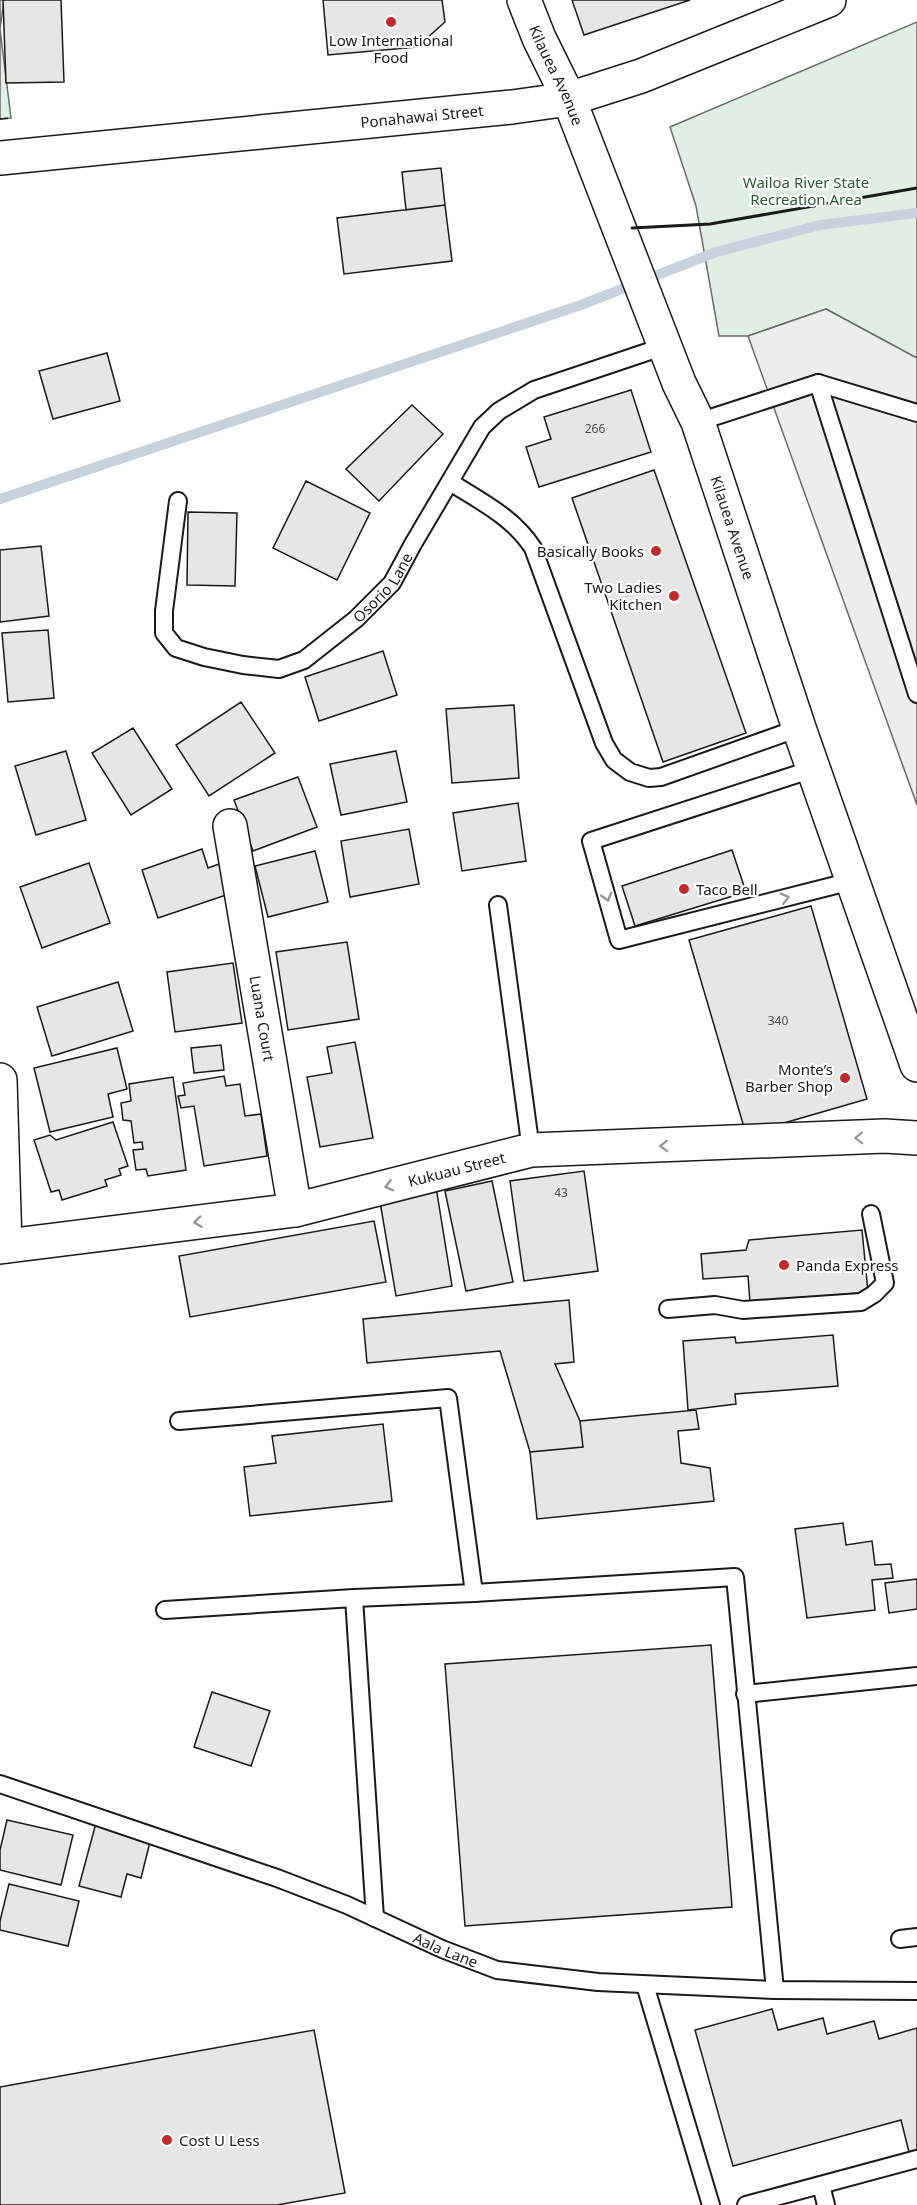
<svg xmlns="http://www.w3.org/2000/svg" width="917" height="2205" viewBox="0 0 917 2205" font-family="'Noto Sans',sans-serif">
	<rect width="100%" height="100%" fill="#fff"/>
	<path fill="#e0efe3" stroke="#6a6a6a" stroke-width="1.5" d="M0,0H4L0,29L11,118L0,119Z
		M917,22V358L826,309L748,336H719L696,206L670,127Z"/>
	<path fill="#ededed" stroke="#6a6a6a" stroke-width="1.5" d="M826,309L917,358V805L748,336Z"/>
	<g fill="none" stroke-linecap="round" stroke-linejoin="round">
		<path stroke="#c6d2dc" stroke-width="10" d="M0,499L581,305L716,252L820,225L917,213"/>
	</g>
	<path fill="#e6e6e6" stroke="#1a1a1a" stroke-width="1.5" d="M3,0H61L64,82L6,83Z
		M323,0H442L445,22L417,47L328,55Z
		M572,0H690L584,35Z
		M441,168L445,205L406,210L402,172Z
		M445,205L452,261L344,274L337,218Z
		M107,353L120,401L53,419L39,371Z
		M631,390L651,452L539,487L526,447L551,439L544,417Z
		M412,405L443,434L379,501L346,469Z
		M654,470L746,733L663,762L572,498Z
		M306,481L370,513L337,580L273,548Z
		M188,512L237,513L235,586L187,585Z
		M41,546L49,616L0,622V550Z
		M48,630L54,698L8,702L2,633Z
		M383,651L397,695L319,721L305,677Z
		M241,702L275,753L209,796L176,745Z
		M514,705L519,778L452,783L446,709Z
		M133,728L172,789L131,815L92,753Z
		M66,751L86,820L36,835L15,766Z
		M396,751L407,802L341,815L330,764Z
		M298,777L317,827L253,851L234,800Z
		M518,803L526,861L462,871L453,813Z
		M409,829L419,884L350,897L341,841Z
		M202,849L208,868L219,864L229,894L158,918L142,870Z
		M732,850L746,892L635,926L622,886Z
		M315,851L328,902L268,917L255,866Z
		M89,863L110,923L42,948L20,887Z
		M811,906L867,1099L746,1134L689,940Z
		M347,942L359,1019L288,1030L276,952Z
		M233,963L242,1023L175,1032L167,972Z
		M118,982L133,1031L52,1056L37,1007Z
		M355,1042L373,1138L320,1147L307,1077L332,1073L327,1047Z
		M221,1045L224,1070L194,1073L191,1048Z
		M117,1048L127,1089L108,1094L113,1117L50,1132L34,1068Z
		M224,1076L226,1086L240,1084L245,1116L261,1114L267,1156L204,1166L194,1106L181,1108L178,1096L185,1095L183,1083Z
		M173,1077L186,1170L148,1176L146,1169L136,1170L133,1150L143,1149L142,1142L134,1143L131,1121L123,1120L121,1103L131,1101L129,1084Z
		M113,1122L128,1166L119,1169L121,1175L105,1180L107,1186L62,1200L59,1190L51,1192L34,1140L50,1135L56,1140Z
		M584,1171L598,1271L524,1281L510,1181Z
		M492,1181L513,1282L466,1291L445,1191Z
		M436,1187L452,1286L396,1296L379,1196Z
		M374,1221L386,1282L190,1317L179,1256Z
		M862,1230L868,1292L750,1303L748,1276L703,1279L701,1254L746,1250L749,1240Z
		M569,1300L574,1362L555,1364L580,1421L583,1447L530,1452L500,1351L367,1363L363,1319Z
		M833,1335L838,1386L735,1394L736,1404L688,1410L683,1341L735,1337L736,1343Z
		M696,1410L699,1429L678,1431L681,1463L710,1468L714,1501L537,1519L530,1452L583,1447L580,1421Z
		M383,1424L392,1501L250,1516L244,1467L276,1463L272,1436Z
		M843,1523L846,1545L872,1541L875,1565L891,1564L893,1578L872,1580L875,1610L807,1618L795,1529Z
		M917,1579V1609L889,1613L885,1583Z
		M711,1645L732,1907L465,1926L445,1664Z
		M212,1692L270,1711L251,1766L194,1747Z
		M7,1820L73,1835L61,1885L0,1870V1850Z
		M96,1823L151,1838L141,1878L127,1874L121,1897L79,1886Z
		M9,1884L79,1901L68,1946L0,1930V1921Z
		M772,2009L778,2030L823,2018L827,2034L874,2021L879,2039L917,2028V2150L909,2152L901,2120L733,2166L695,2030Z
		M314,2030L345,2193L277,2205H0V2087Z"/>
	<g fill="none" stroke-linecap="round" stroke-linejoin="round">
		<g stroke="#1a1a1a" stroke-width="20">
			<g id="lane">
				<path d="M818,383L917,694"/>
				<path d="M698,422L818,383L917,413"/>
				<path d="M450,482C480,501 513,517 533,548L604,743L614,760L630,772L649,778L661,777L799,728"/>
				<path id="s1" d="M178,501L164,611V633L176,648L204,657L243,665L279,669L304,660L356,619L392,583L413,544L482,427L499,411L534,390L665,346"/>
				<path d="M813,769L591,841L619,940L852,881"/>
				<path d="M498,905L531,1150"/>
				<path d="M668,1309L715,1305L743,1310L861,1302L874,1294L885,1283L871,1214"/>
				<path d="M179,1421L448,1398L474,1593L354,1598"/>
				<path d="M474,1593L735,1577L775,1990"/>
				<path d="M165,1610L354,1598L375,1918"/>
				<path d="M745,1694L917,1676"/>
				<path id="s2" d="M0,1784L277,1878L347,1905L442,1949L497,1970L598,1982L775,1990L917,1991"/>
				<path d="M900,1939L917,1937"/>
				<path d="M645,1985L711,2205"/>
				<path d="M821,2185L826,2205"/>
				<path d="M746,2205L917,2159"/>
			</g>
		</g>
		<g stroke="#1a1a1a" stroke-width="36">
			<g id="street">
				<path id="s3" d="M230,826L295,1210"/>
				<path d="M0,1080L5,1246"/>
				<path id="s4" d="M0,1247L295,1210L531,1150L885,1136L917,1138"/>
			</g>
		</g>
		<g stroke="#1a1a1a" stroke-width="36">
			<g id="secondary">
				<path id="s5" d="M524,0L539,38L569,99L679,383L698,422L799,728L917,1065"/>
				<path id="s6" d="M0,158L512,107L569,99L641,76L829,0"/>
			</g>
		</g>
		<use href="#lane" stroke="#fff" stroke-width="16"/>
		<use href="#street" stroke="#fff" stroke-width="33"/>
		<use href="#secondary" stroke="#fff" stroke-width="33"/>
		<path stroke="#1a1a1a" stroke-width="1.5" stroke-dasharray="8 3" stroke-linecap="butt" d="M0,119L11,118"/>
		<path stroke="#1a1a1a" stroke-width="3" d="M632,228L710,224L917,188"/>
	</g>
	<defs><path id="oneway-chevron" d="M-2-3.5L2.5 0L-2 3.5" fill="none" stroke-width="1.6" stroke-linecap="round" stroke-linejoin="round" transform="scale(1.5)"/></defs>
	<g stroke="#989898">
		<use href="#oneway-chevron" transform="translate(607 897) rotate(74)"/>
		<use href="#oneway-chevron" transform="translate(785 898) rotate(-14)"/>
		<use href="#oneway-chevron" transform="translate(859 1138) rotate(178)"/>
		<use href="#oneway-chevron" transform="translate(664 1146) rotate(178)"/>
		<use href="#oneway-chevron" transform="translate(389 1186) rotate(166)"/>
		<use href="#oneway-chevron" transform="translate(198 1222) rotate(173)"/>
	</g>
	<g fill="#c62828" stroke="#fff" stroke-width="2">
		<circle cx="391" cy="22" r="6"/>
		<circle cx="656" cy="551" r="6"/>
		<circle cx="674" cy="596" r="6"/>
		<circle cx="684" cy="889" r="6"/>
		<circle cx="845" cy="1078" r="6"/>
		<circle cx="784" cy="1265" r="6"/>
		<circle cx="167" cy="2140" r="6"/>
	</g>
	<g text-anchor="middle" dominant-baseline="central" stroke-width="4.5" stroke-linejoin="round" paint-order="stroke">
		<g font-size="12" fill="#4d4d4d">
			<text x="595" y="428">266</text>
			<text x="778" y="1020">340</text>
			<text x="561" y="1192">43</text>
		</g>
		<g font-size="15" fill="#1a1a1a" stroke="#fff" text-anchor="end">
			<text x="391" y="40" text-anchor="middle">Low International<tspan x="391" dy="17">Food</tspan></text>
			<text x="644" y="551">Basically Books</text>
			<text x="662" y="587">Two Ladies<tspan x="662" dy="17">Kitchen</tspan></text>
			<text x="696" y="889" text-anchor="start">Taco Bell</text>
			<text x="833" y="1069">Monte’s<tspan x="833" dy="17">Barber Shop</tspan></text>
			<text x="796" y="1265" text-anchor="start">Panda Express</text>
			<text x="179" y="2140" text-anchor="start">Cost U Less</text>
		</g>
		<g font-size="15" fill="#1a1a1a" stroke="#fff">
			<text stroke="none"><textPath href="#s5" startOffset="82">Kilauea Avenue</textPath></text>
			<text stroke="none"><textPath href="#s6" startOffset="424">Ponahawai Street</textPath></text>
			<text stroke="none"><textPath href="#s5" startOffset="568">Kilauea Avenue</textPath></text>
			<text stroke="none"><textPath href="#s1" startOffset="392">Osorio Lane</textPath></text>
			<text stroke="none"><textPath href="#s3" startOffset="195">Luana Court</textPath></text>
			<text stroke="none"><textPath href="#s4" startOffset="464">Kukuau Street</textPath></text>
			<text stroke="none"><textPath href="#s2" startOffset="476">Aala Lane</textPath></text>
		</g>
		<g font-size="15" fill="#2b5a34" stroke="#fff">
			<text x="806" y="182">Wailoa River State<tspan x="806" dy="17">Recreation Area</tspan></text>
		</g>
	</g>
</svg>
